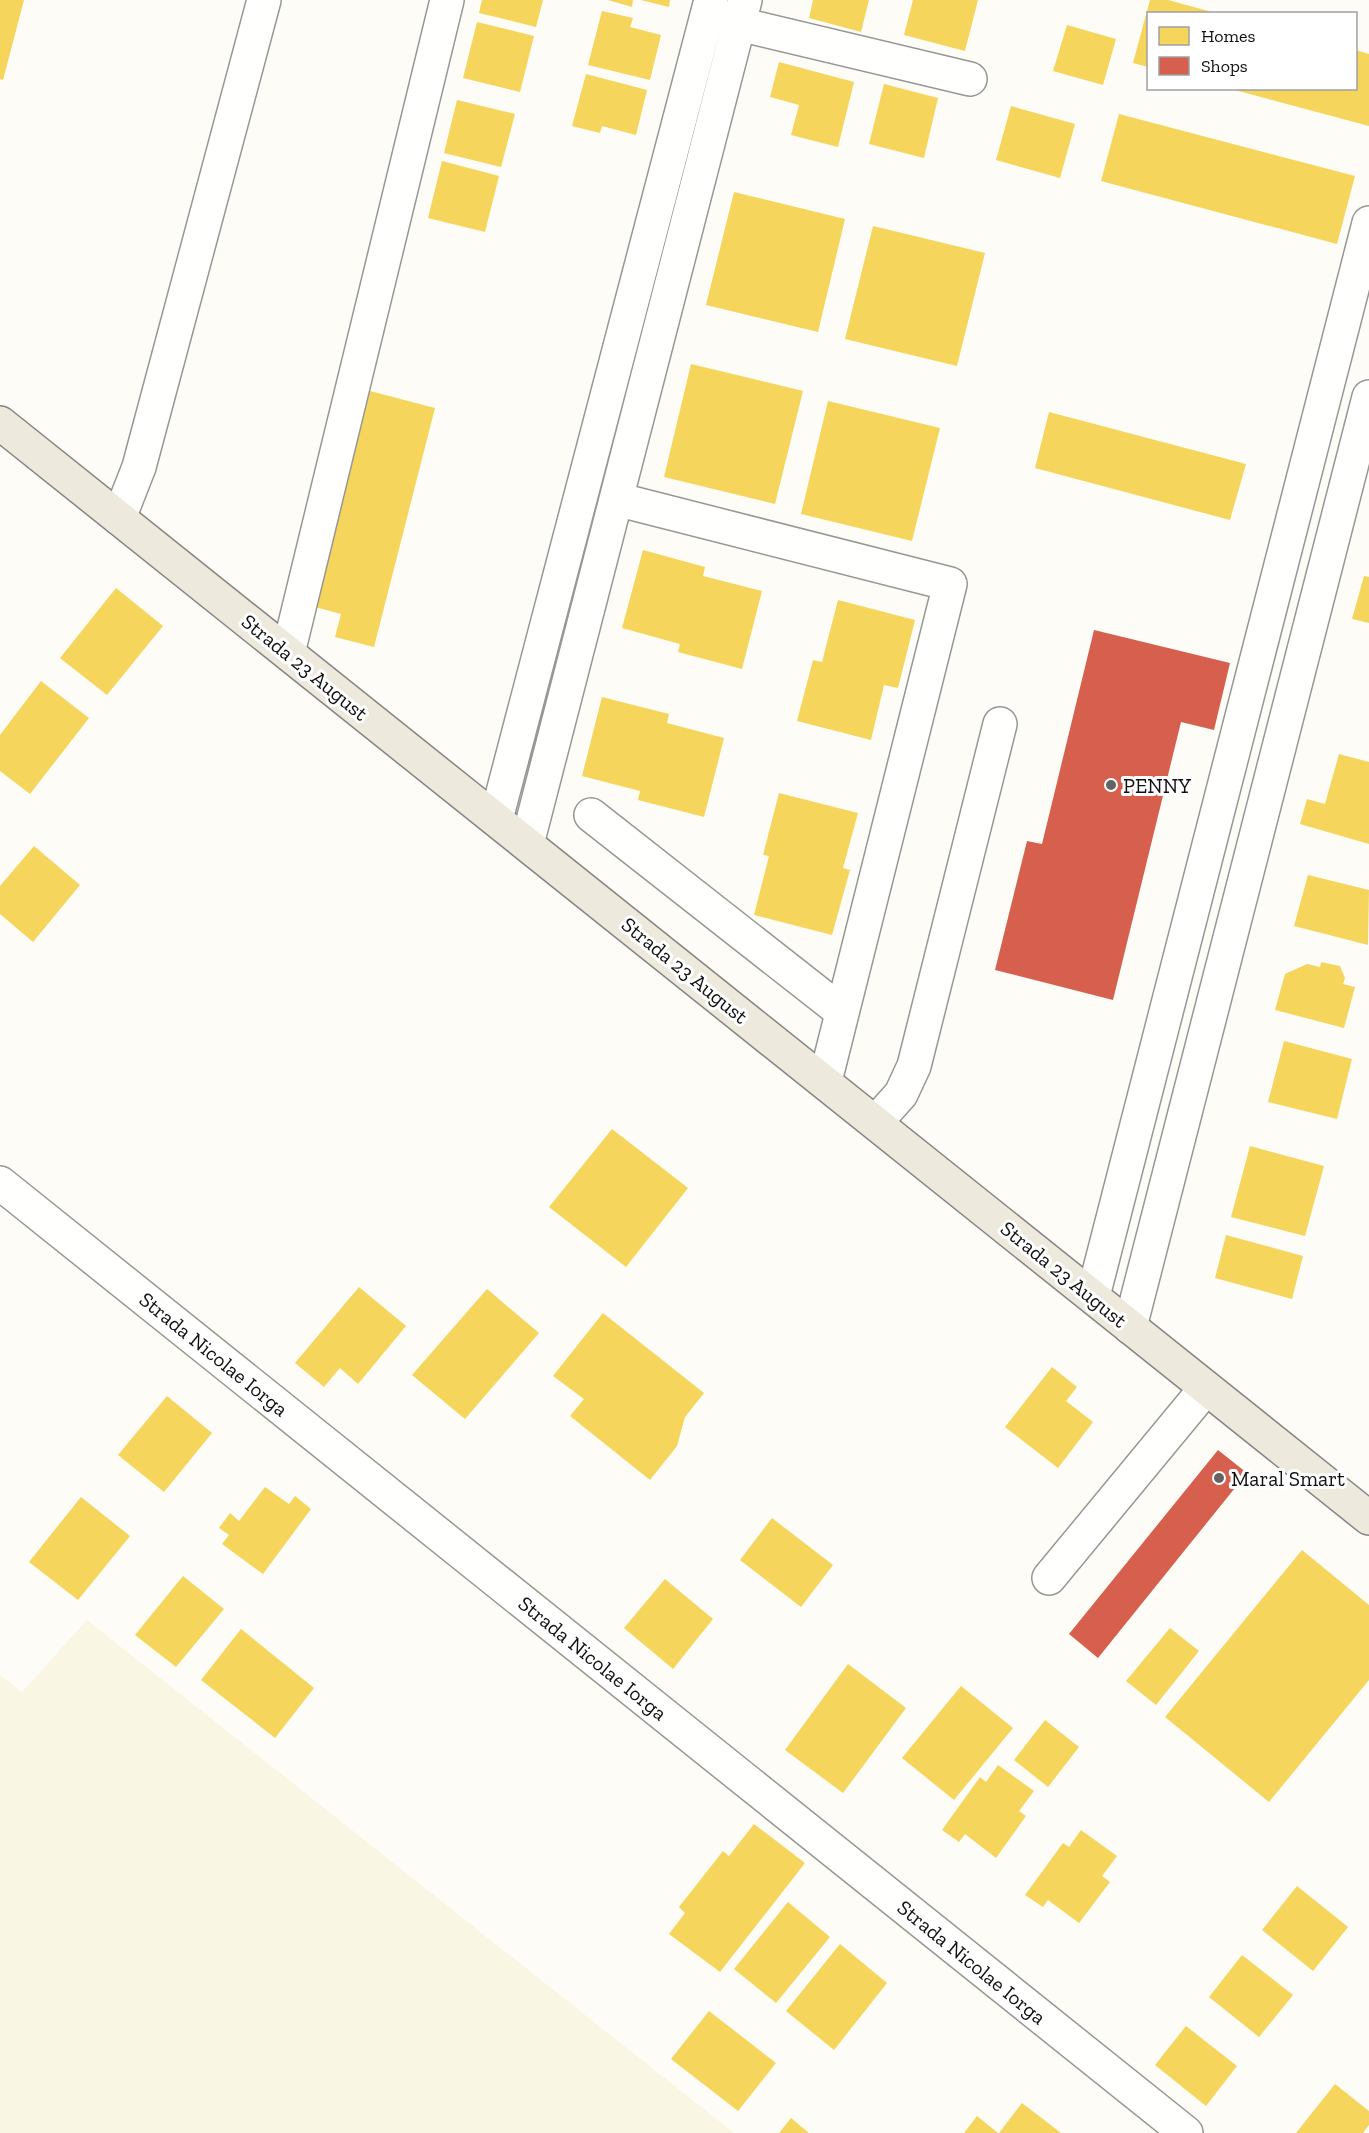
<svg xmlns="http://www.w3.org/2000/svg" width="1369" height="2133" viewBox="0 0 1369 2133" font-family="'Zilla Slab',serif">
	<rect width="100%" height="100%" fill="#fdfcf7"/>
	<path fill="#f9f7e4" d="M87,1620L734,2133H0V1675L22,1692Z"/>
	<path fill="#f6d55c" d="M0,0H24L3,80L0,79Z
		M482,0H543L536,27L479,13Z
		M608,0H633L632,7Z
		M641,0H670L669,7Z
		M813,0H869L861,32L809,18Z
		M913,0H978L965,51L904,35Z
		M1150,0H1168L1216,13L1148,14V67L1133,63Z
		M602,11L633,18L630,27L661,35L650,80L588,65Z
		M477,22L534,36L520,92L463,78Z
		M1067,25L1116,39L1103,85L1053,71Z
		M1356,50L1369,54V126L1231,89L1356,88Z
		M779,62L854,82L838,147L791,135L799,105L770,97Z
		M586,74L647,90L636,135L602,126L600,133L572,126Z
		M884,84L938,98L924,158L869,144Z
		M457,100L515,114L501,167L444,153Z
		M1011,106L1075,124L1060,178L996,160Z
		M1119,114L1355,176L1337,244L1101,181Z
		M442,161L499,176L485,232L428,218Z
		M734,192L845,219L818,332L706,305Z
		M873,226L985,253L957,366L845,339Z
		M691,364L803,391L775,504L664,477Z
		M370,391L435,408L374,647L335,637L341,614L315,607Z
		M828,401L940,428L912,541L801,514Z
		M1049,412L1246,464L1230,520L1035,468Z
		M643,550L705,567L703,576L762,591L742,669L678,652L680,644L622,628Z
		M1364,576L1369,577V623L1352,619Z
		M116,588L163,626L107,695L60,658Z
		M838,600L915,620L898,688L884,685L871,740L797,721L813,660L822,662Z
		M41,681L89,718L30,794L0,771V735Z
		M602,697L669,714L667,723L724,738L704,817L638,800L640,791L582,776Z
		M1339,754L1369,762V844L1300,824L1307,799L1325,804Z
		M779,793L858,813L843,868L850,870L832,935L754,915L769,856L763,855Z
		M34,846L80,885L33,942L0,914V886Z
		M1308,875L1369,890L1368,945L1294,926Z
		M1321,962L1340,966L1345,978L1343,984L1355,987L1344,1028L1275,1010L1285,974L1307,964L1320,967Z
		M1284,1041L1352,1059L1337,1119L1268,1102Z
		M612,1129L688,1188L626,1267L549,1207Z
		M1250,1146L1324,1166L1305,1236L1231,1217Z
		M1226,1235L1303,1256L1292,1299L1215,1278Z
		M359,1287L406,1326L358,1384L340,1368L324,1387L295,1363Z
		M487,1289L539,1333L465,1419L412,1375Z
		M603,1313L704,1393L685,1417L677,1446L650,1480L570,1416L584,1399L553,1376Z
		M1052,1367L1077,1387L1066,1401L1093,1422L1058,1468L1005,1427Z
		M167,1396L212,1433L164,1492L118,1455Z
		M265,1487L289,1504L295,1496L311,1509L263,1574L222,1544L229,1535L219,1528L230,1513L239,1521Z
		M81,1497L130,1536L78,1600L29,1562Z
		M772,1518L833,1565L801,1607L740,1560Z
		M1302,1550L1369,1605V1680L1269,1802L1165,1717Z
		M183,1576L224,1609L176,1667L135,1635Z
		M665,1579L713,1619L673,1669L624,1628Z
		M1170,1628L1199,1651L1156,1705L1126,1681Z
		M241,1629L314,1688L275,1738L201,1680Z
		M848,1664L906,1708L843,1793L785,1750Z
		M961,1686L1013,1728L954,1800L902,1758Z
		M1045,1720L1079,1747L1048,1787L1014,1760Z
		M998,1765L1034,1791L1019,1811L1026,1816L996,1858L965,1834L959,1842L942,1830L980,1777L986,1782Z
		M754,1824L805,1863L720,1972L669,1934L685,1913L679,1907L723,1851L729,1856Z
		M1081,1830L1117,1856L1102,1876L1110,1882L1079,1923L1048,1900L1043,1907L1025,1895L1063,1843L1069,1847Z
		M1297,1886L1348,1927L1313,1971L1262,1930Z
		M788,1902L830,1937L776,2003L734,1969Z
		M840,1944L887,1983L834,2050L786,2011Z
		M1242,1955L1293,1995L1259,2037L1209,1997Z
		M709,2011L776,2063L738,2111L671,2059Z
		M1186,2026L1237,2066L1206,2106L1155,2065Z
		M1335,2084L1369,2111V2125L1363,2133H1296Z
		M1022,2103L1061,2133H999Z
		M977,2116L998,2133H964Z
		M791,2118L809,2133H779Z"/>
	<path fill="#d6604d" d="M1094,630L1230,663L1214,730L1181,722L1113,1000L995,970L1027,841L1042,844Z
		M1218,1450L1247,1473L1098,1658L1069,1634Z"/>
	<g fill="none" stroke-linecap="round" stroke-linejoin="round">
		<g stroke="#979795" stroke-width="36">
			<path id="minor" d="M739,24L970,79
				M616,499L950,584L825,1081
				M119,518L139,467L264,0
				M288,653L447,0
				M591,815L842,1012
				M496,819L711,0
				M527,844L745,0
				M876,1122L901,1094L914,1066L1000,724
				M0,1183L1186,2133
				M1093,1296L1369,223
				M1130,1327L1369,397
				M1049,1578L1206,1388"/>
		</g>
		<g stroke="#858482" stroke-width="36">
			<path id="major" d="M0,423L1369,1518"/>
		</g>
		<use href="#minor" stroke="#fffffe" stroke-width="33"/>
		<use href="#major" stroke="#ede9dc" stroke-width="33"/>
	</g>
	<g fill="#646362" stroke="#fff" stroke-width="2">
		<circle cx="1111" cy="785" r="6"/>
		<circle cx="1219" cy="1478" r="6"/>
	</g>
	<g text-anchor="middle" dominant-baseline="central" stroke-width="6" stroke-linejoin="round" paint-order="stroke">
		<g font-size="21" fill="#111" stroke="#fff">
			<text transform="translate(305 667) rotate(39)">Strada 23 August</text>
			<text transform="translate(685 970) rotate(39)">Strada 23 August</text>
			<text transform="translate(1064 1274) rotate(39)">Strada 23 August</text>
			<text transform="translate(214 1354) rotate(39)">Strada Nicolae Iorga</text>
			<text transform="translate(593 1658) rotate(39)">Strada Nicolae Iorga</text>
			<text transform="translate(972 1962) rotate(39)">Strada Nicolae Iorga</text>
		</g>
		<g font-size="21" fill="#111" stroke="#fff" text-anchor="start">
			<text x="1123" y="785">PENNY</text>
			<text x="1231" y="1478">Maral Smart</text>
		</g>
	</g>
	<rect x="1147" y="12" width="210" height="78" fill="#ffffff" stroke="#a0a0a0" stroke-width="1.5"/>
	<rect x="1159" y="27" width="30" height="18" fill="#f6d55c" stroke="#a0a0a0" stroke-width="1.5"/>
	<text x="1201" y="42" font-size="18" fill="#111111">Homes</text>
	<rect x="1159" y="57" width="30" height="18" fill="#d6604d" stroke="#a0a0a0" stroke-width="1.5"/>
	<text x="1201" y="72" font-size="18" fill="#111111">Shops</text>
</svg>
